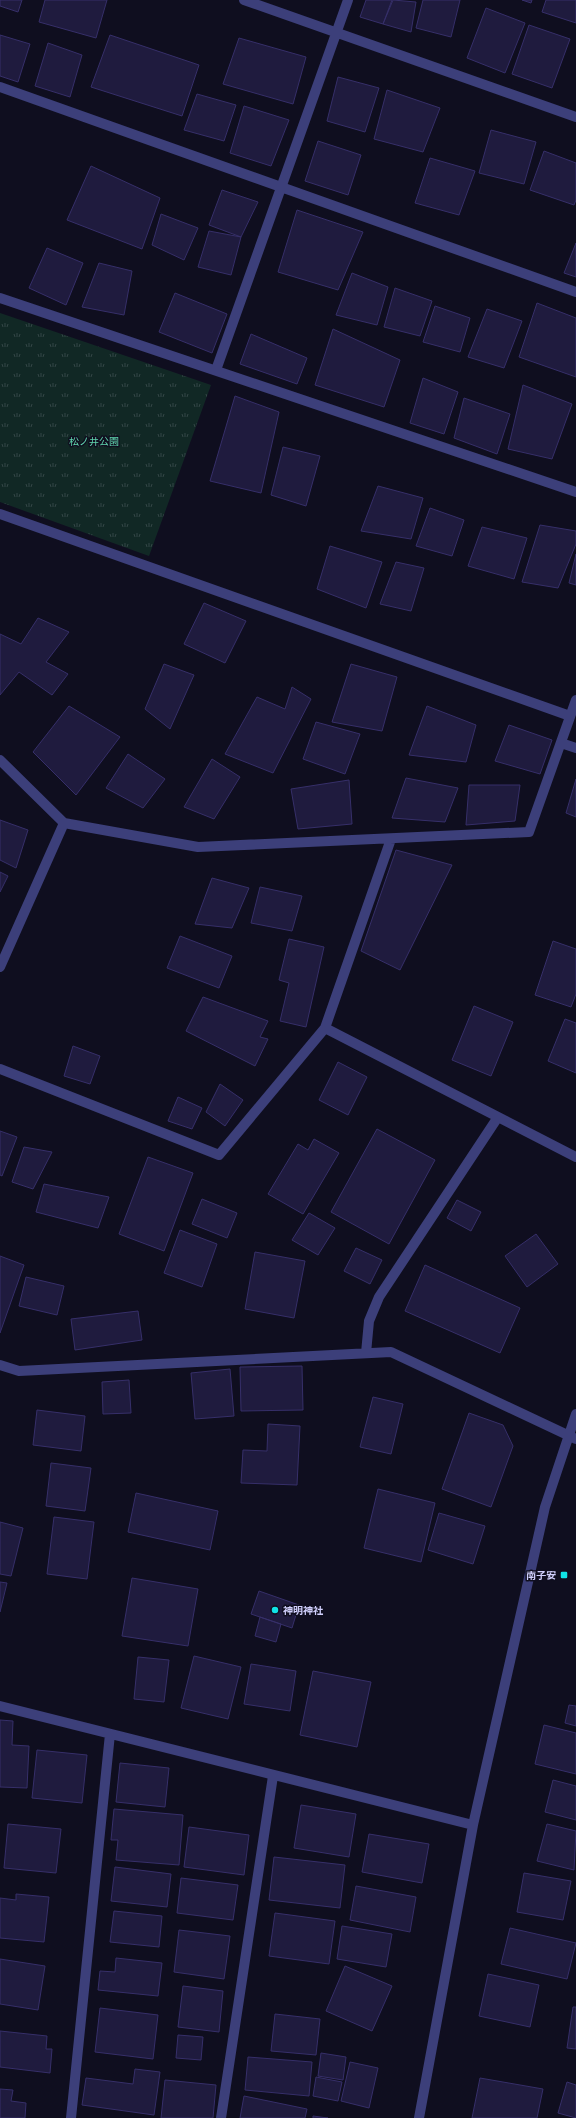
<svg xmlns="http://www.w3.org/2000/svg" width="576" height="2118" viewBox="0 0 576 2118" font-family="'Titillium Web','Noto Sans JP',sans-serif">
	<defs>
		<pattern id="park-tufts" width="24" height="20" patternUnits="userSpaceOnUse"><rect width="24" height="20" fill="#112825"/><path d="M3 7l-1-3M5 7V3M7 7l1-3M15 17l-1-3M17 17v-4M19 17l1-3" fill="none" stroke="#334646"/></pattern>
	</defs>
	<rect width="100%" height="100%" fill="#0f0e1f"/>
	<path fill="url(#park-tufts)" d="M0,313L211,385L149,556L0,502Z"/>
	<path fill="#1f1b3e" stroke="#362f69" d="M0,0H22L18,12L0,6Z
		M45,0H107L96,38L39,22Z
		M366,0H392L383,24L360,17Z
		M393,0L416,2L411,32L383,24Z
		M423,0H460L451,37L416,28Z
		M522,0H532L531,3Z
		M546,0H576V23L542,12Z
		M486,8L525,23L505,73L467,58Z
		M529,25L570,39L552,88L512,74Z
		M0,35L30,44L18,82L0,76Z
		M110,35L199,65L182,116L91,87Z
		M239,38L306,57L293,104L223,84Z
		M48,43L82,55L70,97L35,86Z
		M338,77L379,88L365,132L327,121Z
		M387,90L440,108L423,152L374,139Z
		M197,94L236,105L224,141L184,130Z
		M244,106L289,120L271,166L230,153Z
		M491,130L536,142L524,184L479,173Z
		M318,141L361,155L348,195L305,181Z
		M544,151L576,163V200L574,205L530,190Z
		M430,158L475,171L459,215L415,203Z
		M91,166L160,198L142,249L67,220Z
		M222,190L258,202L241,237L209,225Z
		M297,210L363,232L338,290L278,272Z
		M161,214L198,228L184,260L152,245Z
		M209,231L241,237L231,275L198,267Z
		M576,243V277L564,273Z
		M47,248L83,263L66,305L29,288Z
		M99,263L132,271L124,315L82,307Z
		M352,273L388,287L377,325L336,315Z
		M395,288L432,301L420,336L384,327Z
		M175,293L227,314L212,353L159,332Z
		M537,303L576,318V377L519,357Z
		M435,306L470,318L460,352L423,342Z
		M487,309L522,321L504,368L468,357Z
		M333,329L400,360L384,407L315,385Z
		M251,334L307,358L297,384L240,364Z
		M423,378L458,392L444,434L410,423Z
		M523,385L572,404L552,459L508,449Z
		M235,396L279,412L261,493L210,481Z
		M464,398L510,414L497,454L454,438Z
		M283,447L320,456L306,506L271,495Z
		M378,486L423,498L411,539L361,531Z
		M430,508L464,520L452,556L416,546Z
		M540,525L576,531V544L558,588L522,582Z
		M482,527L527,538L514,579L468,566Z
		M330,546L382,562L366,608L317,589Z
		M576,554V585L569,583Z
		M396,562L424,568L411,611L380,604Z
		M204,603L246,621L225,663L184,644Z
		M38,618L69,632L46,662L68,674L52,695L19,672L0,695V634L21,644Z
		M164,664L194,675L170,729L145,709Z
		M351,664L397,677L382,731L332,722Z
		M292,687L311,699L273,773L225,754L257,697L285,709Z
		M69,706L120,737L76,795L33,752Z
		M427,706L476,725L466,762L409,755Z
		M316,722L360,734L345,774L303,759Z
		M509,725L552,740L540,774L495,761Z
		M128,754L165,779L143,808L106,788Z
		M212,759L240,777L214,819L184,807Z
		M406,778L458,788L445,822L392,818Z
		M576,779V817L566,813Z
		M349,780L352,824L298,829L291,789Z
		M469,785H520L515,821L466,825Z
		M0,820L28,830L16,868L0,860Z
		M396,850L452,865L400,970L361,951Z
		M0,872L8,876L0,892Z
		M212,878L249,888L232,928L195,924Z
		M260,887L302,896L292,931L251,923Z
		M180,936L232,956L219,988L167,968Z
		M289,939L324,947L306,1027L280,1021L289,983L279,980Z
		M553,941L576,949V994L571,1007L535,995Z
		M203,997L268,1021L260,1037L268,1039L255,1066L186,1031Z
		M474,1006L513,1022L491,1076L452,1060Z
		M565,1019L576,1023V1073L548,1061Z
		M73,1046L100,1056L90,1084L64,1076Z
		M338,1062L367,1077L348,1115L319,1100Z
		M220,1084L243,1100L225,1126L206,1112Z
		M178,1097L202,1108L192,1129L168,1121Z
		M377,1129L435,1160L389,1244L331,1212Z
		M0,1131L17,1137L2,1176L0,1175Z
		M314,1139L339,1153L303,1214L268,1194L298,1144L308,1150Z
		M24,1147L52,1152L33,1189L12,1182Z
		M148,1157L193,1173L164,1251L119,1234Z
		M44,1184L109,1197L98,1228L36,1212Z
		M202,1199L237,1213L227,1238L192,1224Z
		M457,1200L481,1212L471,1231L447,1218Z
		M309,1213L335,1228L318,1255L292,1240Z
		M180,1230L217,1244L202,1287L164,1273Z
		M536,1234L558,1264L527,1287L505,1256Z
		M356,1248L382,1260L370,1284L344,1271Z
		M255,1252L305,1261L294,1318L245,1309Z
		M0,1256L24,1265L0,1333Z
		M425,1265L520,1308L500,1353L405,1311Z
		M26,1277L64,1286L57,1315L19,1306Z
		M138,1311L142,1340L75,1350L71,1319Z
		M302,1366L303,1410L241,1411L240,1367Z
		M230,1369L234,1416L195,1419L191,1373Z
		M129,1380L131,1413L103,1414L102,1382Z
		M373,1397L403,1404L391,1454L360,1447Z
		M37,1410L85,1416L81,1451L33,1445Z
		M469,1413L503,1425L513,1446L491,1507L442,1489Z
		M268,1424L300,1426L297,1485L241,1483L243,1450L267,1451Z
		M51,1463L91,1468L85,1511L46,1506Z
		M378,1489L435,1503L421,1562L364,1548Z
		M136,1493L218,1511L210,1550L128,1532Z
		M439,1513L485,1526L473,1564L428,1550Z
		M54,1517L94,1522L87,1579L47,1574Z
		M0,1522L23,1528L11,1576L0,1574Z
		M132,1578L198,1589L188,1646L122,1636Z
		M0,1582L7,1583L0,1612Z
		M259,1591L299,1605L292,1628L251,1614Z
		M260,1617L281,1624L276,1642L255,1636Z
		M194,1656L241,1667L228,1719L181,1708Z
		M138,1657L169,1660L164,1702L134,1699Z
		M251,1664L296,1671L290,1711L244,1704Z
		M313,1671L371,1682L357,1747L300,1735Z
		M569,1705L576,1706V1726L565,1723Z
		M0,1720L13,1721L12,1745L29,1746L27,1788L0,1787Z
		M544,1725L576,1733V1774L535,1764Z
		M37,1750L87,1755L82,1803L32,1798Z
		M120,1763L169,1768L165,1807L116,1802Z
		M553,1780L576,1786V1820L545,1812Z
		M301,1805L356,1814L349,1857L294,1848Z
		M114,1809L183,1815L179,1865L116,1860L118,1840H111Z
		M8,1824L61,1829L56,1873L4,1868Z
		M547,1824L576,1831L574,1870L537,1861Z
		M189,1827L249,1835L244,1875L184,1867Z
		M369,1834L429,1844L422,1883L362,1872Z
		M274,1857L345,1865L340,1908L269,1900Z
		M115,1867L171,1874L167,1907L111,1901Z
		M524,1873L571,1881L563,1920L517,1912Z
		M181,1878L238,1885L233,1920L177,1913Z
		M356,1886L416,1897L410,1932L350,1920Z
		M16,1894L49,1897L44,1942L0,1938V1898L16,1900Z
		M114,1911L162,1916L159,1947L110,1942Z
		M275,1913L335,1921L329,1964L269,1956Z
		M342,1926L392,1934L386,1967L337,1959Z
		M510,1928L576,1943L567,1979L501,1964Z
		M179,1930L230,1936L224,1979L174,1972Z
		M116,1958L162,1963L158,1996L98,1990L100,1971L115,1972Z
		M0,1959L45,1966L38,2010L0,2004Z
		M345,1966L392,1986L372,2031L326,2011Z
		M488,1974L539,1985L530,2027L479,2016Z
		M183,1986L223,1991L219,2032L178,2027Z
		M573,2007H576V2049L567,2048Z
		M100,2008L158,2015L153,2059L95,2052Z
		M275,2014L320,2019L316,2055L271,2051Z
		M0,2031L47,2036L46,2049H52L50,2073L0,2067Z
		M178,2035L203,2037L201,2060L176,2058Z
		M321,2053L346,2057L343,2080L318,2076Z
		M248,2057L312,2062L309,2096L245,2090Z
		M350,2062L378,2068L369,2108L341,2101Z
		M135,2069L160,2072L154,2115L82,2105L86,2078L133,2084Z
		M316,2077L342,2082L338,2101L313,2096Z
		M480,2078L543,2089L537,2118H472Z
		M165,2080L216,2085L213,2118H161Z
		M567,2082L576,2085V2118L558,2113Z
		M0,2089L13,2090L11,2101L26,2103L25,2118H0Z
		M244,2096L307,2109L305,2118H240Z
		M313,2116L328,2118H313Z"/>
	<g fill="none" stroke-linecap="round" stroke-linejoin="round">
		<path stroke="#3c3f7a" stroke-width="10" d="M244,0L576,117
			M0,87L576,292
			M0,298L576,492
			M216,370L348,0
			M0,514L570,716
			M561,743L576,748
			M0,760L64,823L198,847L529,832L576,700
			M0,967L64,823
			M325,1028L576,1157
			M0,1069L219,1155L325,1028L391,839
			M366,1353L369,1321L379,1297L498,1117
			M0,1365L19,1371L391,1352L576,1439
			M0,1706L473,1825
			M71,2118L110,1734
			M221,2118L273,1776
			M419,2118L473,1825L545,1507L576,1414"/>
	</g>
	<g fill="#10e3e6" stroke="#0f0e1f" stroke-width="1.5">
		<rect x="560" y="1571" width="8" height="8" rx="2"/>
		<circle cx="275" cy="1610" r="4"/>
	</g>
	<g text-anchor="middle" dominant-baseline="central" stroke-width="3" stroke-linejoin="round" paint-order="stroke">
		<g font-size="10" fill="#61d6af" stroke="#0f0e1f">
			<text x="94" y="441">松ノ井公園</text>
		</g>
		<g font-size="10" font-weight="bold" fill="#d0cffc" stroke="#0f0e1f" text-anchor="end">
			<text x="556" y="1575">南子安</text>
			<text x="283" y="1610" text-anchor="start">神明神社</text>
		</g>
	</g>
</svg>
